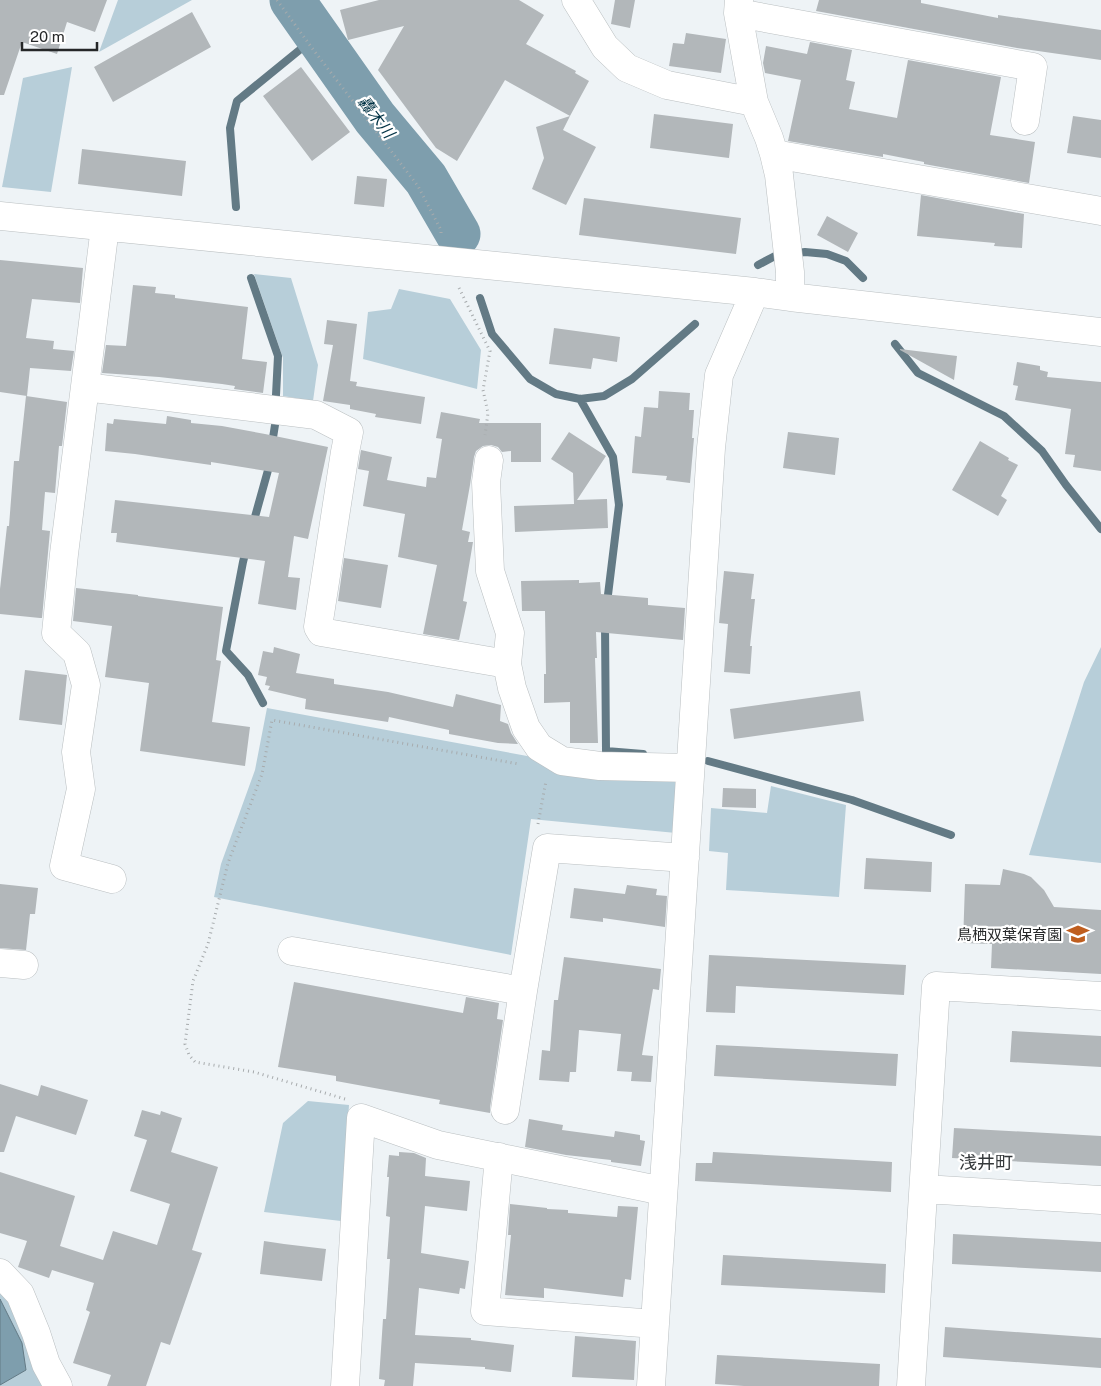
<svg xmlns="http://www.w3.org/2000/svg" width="1101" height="1386" viewBox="0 0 1101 1386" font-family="'Public Sans','Noto Sans JP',sans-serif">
	<rect width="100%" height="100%" fill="#eef3f6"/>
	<path fill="#b7ced9" d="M118,0H192L99,52Z
		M72,67L51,192L2,187L23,78Z
		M254,274L291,278L318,365L313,401L283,396V358Z
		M399,289L450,299L481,350L477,389L363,359L368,312L391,309Z
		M1101,647V863L1029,855L1084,682Z
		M267,708L538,758L667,775L679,785L676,833L531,819L511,955L214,897L221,864L255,770Z
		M771,786L846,805L839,897L726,890L728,853L709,851L711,808L767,813Z
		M308,1101L349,1105L341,1221L264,1212L283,1123Z
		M0,1286L52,1386H0Z"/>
	<path fill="#7e9ead" stroke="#637a85" d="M0,1299L22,1343L26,1370L0,1385Z"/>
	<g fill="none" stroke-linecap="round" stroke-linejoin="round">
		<path stroke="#637a85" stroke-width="8" d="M236,207L230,128L237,101L302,48
			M758,265L775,256L805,252L827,254L846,261L863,278
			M251,278L278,356L276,395
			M480,298L492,334L530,379L556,394L580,399L604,396L632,379L695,324
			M895,344L918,373L1004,416L1042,451L1066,485L1101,529
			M580,399L613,457L619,505L607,603
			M272,444L275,425
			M253,524L270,463
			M246,550L243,562L226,651L248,675L263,703
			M605,624L606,751L643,754
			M708,761L852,800L951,835"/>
		<path stroke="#7e9ead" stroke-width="45" d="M292,0L375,118L426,179L458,234"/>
	</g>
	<path fill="#b2b7ba" d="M0,0H107L95,32L67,22L57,54L22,42L4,95H0Z
		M379,0H519L544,15L526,44L576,71L575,73L589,81L570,116L505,80L457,161L436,148L378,70L404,26L348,40L340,10Z
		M615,0H635L630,28L611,24Z
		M819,0H921V3L998,18V15L1101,30V60L1017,48L816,11Z
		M192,12L211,47L113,102L94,67Z
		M686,33L726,39L721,73L669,66L673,43L684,44Z
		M810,42L852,50L846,80L855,82L849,109L897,118L908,60L1001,77L990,135L1035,142L1029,183L924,164V162L883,154V157L788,141L801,80L765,73L763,63L766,46L807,54Z
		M301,67L350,132L312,161L263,96Z
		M654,114L733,124L729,158L650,148Z
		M570,116L563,130L596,147L566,205L532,189L544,158L536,127Z
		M1073,116L1101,120V158L1067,153Z
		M82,149L186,161L182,196L78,184Z
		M357,176L387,179L384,207L354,204Z
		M921,195L1024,214L1022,248L994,246L995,243L917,236Z
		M584,198L741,218L736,254L579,235Z
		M827,216L858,233L848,252L817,235Z
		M0,260L83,268L80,303L32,299L26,338L54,341L53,349L74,351L71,371L30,368L27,396L0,392Z
		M133,285L156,287L155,293L175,295V298L248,307L242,359L267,362L263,393L234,389L235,386L222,384L159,377L102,373L106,345L126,346Z
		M327,320L357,324L350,381L357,382L356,386L425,397L421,424L375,417L376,414L350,409V405L323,401L333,345L324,344Z
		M554,328L620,337L617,362L593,358L591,369L549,364Z
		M900,349L957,356L954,380L900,350Z
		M1017,362L1040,366V370L1048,372L1047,377L1101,382V471L1073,467L1075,455L1065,454L1071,409L1015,400L1018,386L1013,385Z
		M659,391L690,393L689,410H694L692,438H694L690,483L666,480L667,476L632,473L635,436L641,437L644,407L658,408Z
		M26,396L67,402L62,446H59L55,493L45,492L42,530L50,531L42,618H40L0,614V589L7,526H9L14,461H19Z
		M441,412L480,419L479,423H541V462H511V451L502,452L498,447L491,445L483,446L476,451L474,457L470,485L462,530L470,532L468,542H473L463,601L467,602L459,640L423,634L437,565L398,557L405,514L363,506L369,471L358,469L361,450L392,457L387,480L426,487L427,477L436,478L442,439L436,438Z
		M167,416L191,420V423L222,426L265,434L328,447L308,539L294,536L288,577L300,578L296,610L258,604L265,561L116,542L117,533H111L115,500L269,517L279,473L211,462V465L135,454L105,451L107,423L113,424L114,419L166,424Z
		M569,432L606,456L577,500L607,499L608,528L515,532L514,506L574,504L573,473L551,459Z
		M788,432L839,438L835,475L783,468Z
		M980,441L1009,458L1008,460L1018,465L1001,496L1007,500L998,516L952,490Z
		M344,558L388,565L381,608L338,601Z
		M724,571L754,574L751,599H755L750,646H752L750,674L724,672L728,624L719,623Z
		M579,580V583L600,582L601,594L648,598V605L685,608L683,640L596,632L597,658H595L598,743H570V702L544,703V674H546L545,611H522L521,581Z
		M76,588L138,595V596L223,607L216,660L221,661L212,722L250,727L245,766L140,751L149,683L105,677L112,626L73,621Z
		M274,647L300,654L296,673L334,679V684L388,692L453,707L456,694L501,705L500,721L508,724L511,733L518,744L498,743L449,734V730L389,717L388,722L305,709L306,699L268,690L270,686L265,685L267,677L258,675L263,651L273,653Z
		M25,670L67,675L62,725L19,720Z
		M860,691L864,721L734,739L730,709Z
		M723,788L756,789V808L722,807Z
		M866,858L932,862L931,892L864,889Z
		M1003,869L1024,874L1031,877L1044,890L1054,907L1101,910V974L991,968L992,944L963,943L965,884L1000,885Z
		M0,884L38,888L35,914H30L26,950L0,948Z
		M627,885L657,889L656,895L667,896L665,927L603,918V922L570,918L574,888L625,894Z
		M709,955L906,965L904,995L736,986L735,1013L706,1012Z
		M564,957L661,969L659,990L653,989L642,1055L653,1056L651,1082L631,1081L632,1072L617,1071L621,1034L579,1030L576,1072H570L569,1082L539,1080L542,1050L550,1051L554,1000H558Z
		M294,982L463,1013L466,997L499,1003L497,1019L503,1020L490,1108V1113L439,1104L440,1100L336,1081V1076L278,1067Z
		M1012,1031L1101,1036V1067L1010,1062Z
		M716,1045L898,1054L896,1086L714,1076Z
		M0,1084L38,1096L41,1085L88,1100L76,1135L16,1116L4,1152H0Z
		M142,1110L160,1115L161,1111L182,1118L171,1152L218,1167L192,1250L202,1253L170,1345L161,1342L146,1386H107L111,1375L73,1363L90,1312L86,1310L94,1283L52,1270L49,1278L18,1267L27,1241L0,1233V1172L75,1196L60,1246L103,1260L113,1231L157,1245L170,1204L130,1191L147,1140L134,1136Z
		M529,1119L563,1125L562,1130L614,1137L615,1131L640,1135V1140L645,1141L641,1166L611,1162V1160L566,1155L525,1147Z
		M954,1128L1101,1136V1166L952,1158Z
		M399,1152L414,1153L426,1158L425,1176L470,1181L467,1211L425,1206L421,1253L469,1261L465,1289L460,1288L459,1294L419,1288L415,1335L471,1338V1340L514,1345L511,1372L485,1369V1367L415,1363L413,1386H384L385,1380L379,1379L383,1319H386L390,1259H387L390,1217L386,1216L389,1177H387L389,1155L399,1156Z
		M713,1152L892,1162L891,1192L695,1181L696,1163H712Z
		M510,1204L547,1208V1209L568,1210V1213L617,1217L618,1206L638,1207L631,1280L625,1279L623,1297L544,1288V1298L505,1295L511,1235H508Z
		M953,1234L1101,1242V1272L952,1264Z
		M264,1241L284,1244L326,1249L322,1281L260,1274Z
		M723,1255L886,1264L885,1293L721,1285Z
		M945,1327L1101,1338V1368L943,1357Z
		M575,1336L636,1341L634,1380L572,1377Z
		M717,1355L880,1364L879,1386H744L715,1384Z"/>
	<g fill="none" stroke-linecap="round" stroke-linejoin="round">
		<g stroke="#babfc1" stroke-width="29">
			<path id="minor" d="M576,0L605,47L627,68L667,85L754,102
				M739,0L738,13L754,102L769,138L774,154L779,175L790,272V297
				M738,13L1033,67L1025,121
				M774,154L1101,211
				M0,216L755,292L790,297L1101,332
				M105,227L64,554L56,633L77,653L86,685L76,752L81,789L64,866L112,879
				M85,387L316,415L349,432L345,452L318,627L321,632L507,664
				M489,460L486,482L490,571L510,633L507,664L512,688L526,728L539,747L562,761L600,766L690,768
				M292,951L523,991
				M0,963L24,965
				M505,1110L523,991L547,848L685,858
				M499,1157L485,1311L655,1324
				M924,1189L1101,1200
				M0,1273L20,1294L36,1333L46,1364L58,1386
				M345,1386L361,1118L438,1145L663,1191
				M651,1386L711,448L719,375L755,292
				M911,1386L936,986L1101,996"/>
		</g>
		<path stroke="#a7abad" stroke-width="3" stroke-dasharray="1 4" stroke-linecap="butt" d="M277,0L312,48L418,186L441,230V234
			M459,288L490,351L483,390L488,413L485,435
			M538,824L546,781
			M345,1099L254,1072L195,1062L189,1055L185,1044L193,981L208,944L228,863L262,774L272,720L519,764"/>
		<use href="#minor" stroke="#fff" stroke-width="28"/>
	</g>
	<defs>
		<g id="school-bare" transform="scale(1.725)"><path d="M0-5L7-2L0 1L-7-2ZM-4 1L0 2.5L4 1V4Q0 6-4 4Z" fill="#bf5e1f" stroke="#fff" stroke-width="2.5" paint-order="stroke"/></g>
	</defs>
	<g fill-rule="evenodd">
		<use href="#school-bare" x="1078" y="934"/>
	</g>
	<g text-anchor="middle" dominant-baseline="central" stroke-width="4.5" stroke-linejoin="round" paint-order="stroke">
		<g font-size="15" fill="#252728" stroke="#fff" text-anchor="end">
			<text x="1062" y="934">鳥栖双葉保育園</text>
		</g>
		<g font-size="16" font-style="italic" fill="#023345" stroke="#fff">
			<text transform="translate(376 117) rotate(52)">轟木川</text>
		</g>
		<g font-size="18" fill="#35393b" stroke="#fff">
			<text x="986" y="1162">浅井町</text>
		</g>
	</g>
	<path d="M22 42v8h75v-8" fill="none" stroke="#252728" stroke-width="2.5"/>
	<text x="30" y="42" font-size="15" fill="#252728" stroke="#ffffff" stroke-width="4" paint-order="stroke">20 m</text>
</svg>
